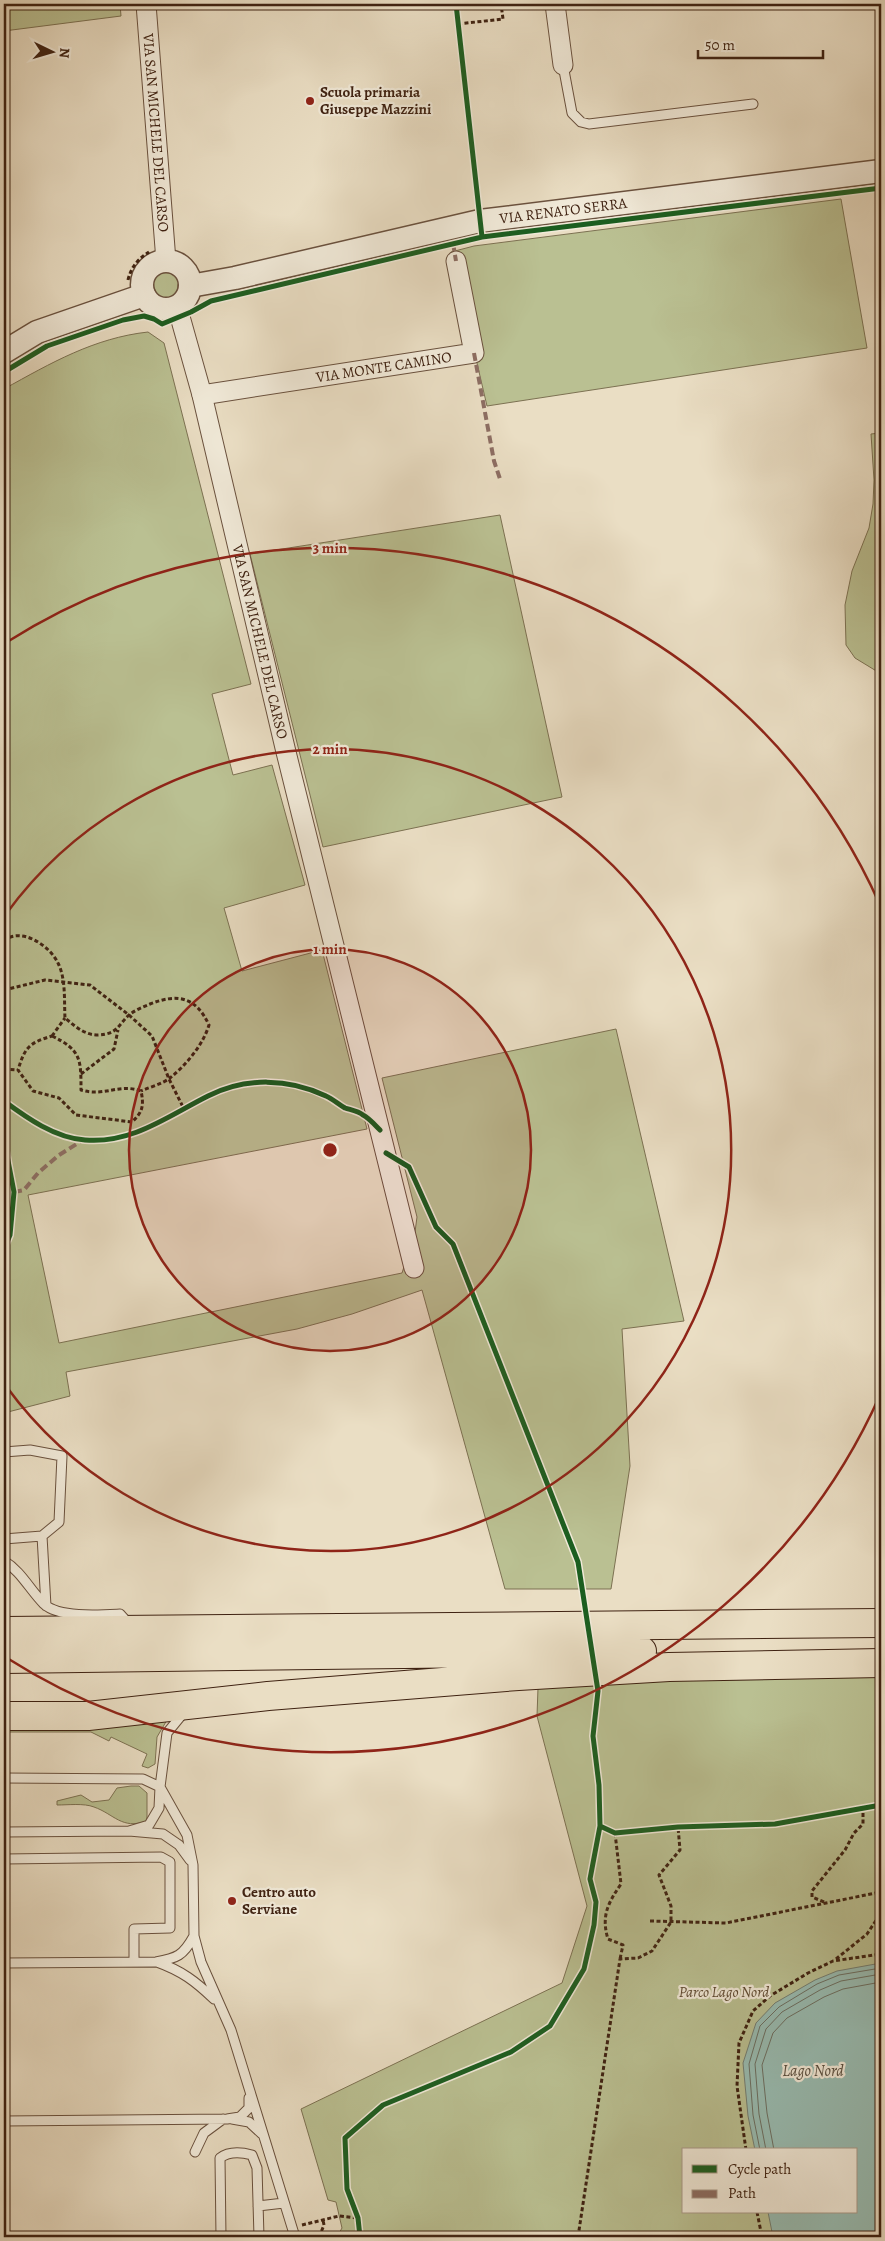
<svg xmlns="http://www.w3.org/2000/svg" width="885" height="2241" viewBox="0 0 885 2241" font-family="Alegreya,serif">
	<rect width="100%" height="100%" fill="#eadec4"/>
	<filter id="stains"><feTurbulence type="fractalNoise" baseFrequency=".004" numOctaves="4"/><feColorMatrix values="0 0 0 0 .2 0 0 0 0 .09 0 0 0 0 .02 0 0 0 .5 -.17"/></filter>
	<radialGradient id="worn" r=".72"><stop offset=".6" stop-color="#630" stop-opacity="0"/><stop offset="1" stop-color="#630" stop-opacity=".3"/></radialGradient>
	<path fill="#bac092" stroke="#7c7152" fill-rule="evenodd" d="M4,4H120L121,16L4,31Z
		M841,199L867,348L487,406L451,252L474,246Z
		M151 285a15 15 0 1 1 30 0a15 15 0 1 1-30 0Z
		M148,332L164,343L251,684L212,694L233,775L272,765L305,885L224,908L242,971L322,950L367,1129L28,1195L59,1343L402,1273L415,1232L417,1217L382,1078L616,1029L684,1321L622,1329L630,1466L611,1589H505L422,1290L352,1314L297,1329L66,1372L70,1396L4,1413V389C51,363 94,338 148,332Z
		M880,433L881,441V678L878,672L855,658L846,645L845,605L852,571L869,528L873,504L874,480L871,434Z
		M500,515L562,797L323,847L250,554Z
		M881,1673V2237H322L324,2232L338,2235L342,2228L336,2202L328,2200L301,2109L562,1983L587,1906L537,1716L538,1688L604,1680ZM684,2150H856V2212H684Z
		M167,1720L157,1737L155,1764L148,1768L142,1766L147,1754L111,1737L109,1741L91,1732H4V1727Z
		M131,1786H139L147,1793V1817L146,1821C122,1830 114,1814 94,1807C84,1803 68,1805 57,1805V1801L81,1795L92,1802L109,1800L117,1788Z"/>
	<path fill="#98bcb2" stroke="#747e72" d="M881,1963V2237H773L768,2212H856V2150H755L748,2116L743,2063L756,2023L775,2003L815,1980L837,1971Z"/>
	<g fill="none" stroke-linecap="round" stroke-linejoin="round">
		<path stroke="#6c6f62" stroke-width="1" d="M760,2150L753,2115L749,2064L760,2026L779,2007L817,1984L839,1975L881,1968
			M766,2150L759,2114L755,2064L766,2029L782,2012L820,1990L841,1981L881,1974
			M774,2150L767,2113L762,2065L773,2033L787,2018L824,1997L843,1989L881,1982"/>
		<g stroke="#6a513e" stroke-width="11">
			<path id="service" d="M563,65L572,113L581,122L589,124L753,104
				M4,1452L30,1450L62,1456L59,1522L42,1536
				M4,1539L42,1536L46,1606
				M4,1561C21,1571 30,1590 44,1604C59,1618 101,1615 120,1614L129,1624
				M185,1711L167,1733L160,1787L187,1835L193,1865L194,1936L201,1962L231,2030L295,2237
				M4,1778L143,1779L160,1787L159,1808L149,1825L129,1831
				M4,1832L129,1831L163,1834L179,1845L190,1860
				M4,1859L161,1857L170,1862V1928L134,1929V1962
				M157,1962C182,1971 195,1981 214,1999
				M4,1963L156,1962C177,1958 183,1956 194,1936
				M232,2119L249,2122L262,2134
				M4,2121L227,2119L240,2117L249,2108V2098
				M195,2152L204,2133L223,2119
				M258,2206L284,2203
				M221,2237L220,2158C229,2151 241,2152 252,2155L257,2168L259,2237"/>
		</g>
		<g stroke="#6a513e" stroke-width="21">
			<g id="minor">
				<path id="s1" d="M146,4L166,261"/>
				<path d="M555,4L563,65"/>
				<path id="s2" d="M177,306L202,395L286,752L414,1268"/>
				<path id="s3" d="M202,395L474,353L456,261"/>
			</g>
		</g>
		<g stroke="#6a513e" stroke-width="25">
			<g id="tertiary">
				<circle cx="166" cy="285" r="24"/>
				<path id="s4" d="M190,286L235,278L480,221L881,171"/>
				<path d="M4,352L37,332L144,295"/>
			</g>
		</g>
		<g stroke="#3f2212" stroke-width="30">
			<path id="trunk" d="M4,1631L881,1623
				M4,1659L642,1651
				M4,1716H88L268,1696L518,1676L669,1667L881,1663"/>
		</g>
		<path stroke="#3f2212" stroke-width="3" stroke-dasharray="4 2.5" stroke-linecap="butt" d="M456,4L478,202
			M458,24L503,19L501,4
			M128,280C131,267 138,259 149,252
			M4,941C21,926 50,946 58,963C66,979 64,1000 65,1018C75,1026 84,1035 98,1035C118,1034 118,1025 129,1015C135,1010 143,1007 150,1004C178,993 196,997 209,1025C203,1045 186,1065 170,1078C162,1084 150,1087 141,1091
			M4,990L45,980L90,985L129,1015L152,1036L169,1079L184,1109
			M52,1036C81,1050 81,1059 81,1090C105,1097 119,1083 141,1091C144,1105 143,1112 132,1122L76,1115L59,1098L33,1091L18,1070C25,1047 29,1043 52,1036Z
			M52,1036L65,1018
			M4,1069L18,1070
			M81,1074L114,1049L118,1030
			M615,1833L621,1884C608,1903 601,1916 608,1939L623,1945L620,1959
			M824,1902L812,1897V1891L845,1850L854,1833L863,1824V1808
			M650,1921L726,1923L881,1892
			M836,1959L867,1934L881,1913
			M746,2150L737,2086L739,2043L753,2011L770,1996L808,1973L833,1961L881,1954
			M757,2212L762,2237
			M302,2225L339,2216L358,2218
			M319,2237L324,2225L323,2220
			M441,2237L443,2232
			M578,2237L620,1959L638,1958L652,1951L671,1922V1906L659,1875L680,1850L678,1827"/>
		<use href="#service" stroke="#f1ead9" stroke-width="9"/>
		<use href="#minor" stroke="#f1ead9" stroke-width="19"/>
		<use href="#tertiary" stroke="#f1ead9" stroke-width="22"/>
		<use href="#trunk" stroke="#eadec4" stroke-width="28"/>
		<path stroke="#8d6e63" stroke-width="4" stroke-dasharray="8 4" stroke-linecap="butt" d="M453,243L456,261
			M474,353L494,461L500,479
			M4,474L10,466
			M14,1192L24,1190L38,1173L59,1155L83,1140"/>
		<g stroke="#f1ead9" stroke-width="8">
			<path id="cycleway" d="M456,4L482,237
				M4,372L47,346L123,320L144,316L154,319L162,324L191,312L211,301L482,237L881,188
				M4,1101C27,1118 55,1138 85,1140C132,1144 168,1116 208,1096C245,1077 289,1078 326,1096C333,1099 338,1104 345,1108C351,1110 358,1111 363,1115C369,1118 375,1125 380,1130
				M4,1140L14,1192L10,1235L4,1249
				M386,1153L409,1167L436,1227L453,1244L578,1562L598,1691L593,1736L599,1785L600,1826L615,1833L678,1827L775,1824L881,1805
				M360,2237L358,2218L347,2189L345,2138L383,2105L511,2052L550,2026L584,1969L594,1925L596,1902L590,1879L600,1826"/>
		</g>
		<use href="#cycleway" stroke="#1b5e20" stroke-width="5"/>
	</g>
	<circle cx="330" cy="1150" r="201" fill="#8f2418" fill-opacity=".12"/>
	<g fill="none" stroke="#8f2418" stroke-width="2.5">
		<circle cx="330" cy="1150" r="201"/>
		<path d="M6 914A401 401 0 1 1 6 1386"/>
		<path d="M880 1395A602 602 0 0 1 7 1658M7 642A602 602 0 0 1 880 905"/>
	</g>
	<g fill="#8f2418" stroke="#f1ead9" stroke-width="2">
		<circle cx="310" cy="101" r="5"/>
		<circle cx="232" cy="1901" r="5"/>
	</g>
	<g text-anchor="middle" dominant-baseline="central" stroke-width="4.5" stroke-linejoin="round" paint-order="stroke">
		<g font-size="15" font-weight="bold" fill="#3f2212" stroke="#f1ead9" text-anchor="start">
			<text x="320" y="92">Scuola primaria<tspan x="320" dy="17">Giuseppe Mazzini</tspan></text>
			<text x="242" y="1892">Centro auto<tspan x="242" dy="17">Serviane</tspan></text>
		</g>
		<g font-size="15" fill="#3f2212" stroke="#f1ead9">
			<text stroke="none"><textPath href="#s1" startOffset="129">VIA SAN MICHELE DEL CARSO</textPath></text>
			<text stroke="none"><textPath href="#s4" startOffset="381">VIA RENATO SERRA</textPath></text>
			<text stroke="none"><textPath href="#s3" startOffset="184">VIA MONTE CAMINO</textPath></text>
			<text stroke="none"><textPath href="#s2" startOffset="346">VIA SAN MICHELE DEL CARSO</textPath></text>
		</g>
		<g font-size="15" font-style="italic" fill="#5e4a32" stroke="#f1ead9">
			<text x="724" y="1992">Parco Lago Nord</text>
		</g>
		<g font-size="16" font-style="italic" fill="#5a5042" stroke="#f1ead9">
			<text x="813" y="2071">Lago Nord</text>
		</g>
	</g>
	<circle cx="330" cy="1150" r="8" fill="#8f2418" stroke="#f1ead9" stroke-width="2.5"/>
	<g font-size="15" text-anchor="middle" font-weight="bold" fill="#8f2418" stroke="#f1ead9" stroke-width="4.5" stroke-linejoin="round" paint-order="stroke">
		<text x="330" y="553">3 min</text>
		<text x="330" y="754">2 min</text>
		<text x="330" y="954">1 min</text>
	</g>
	<rect width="885" height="2241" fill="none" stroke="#eadec4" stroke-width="20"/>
	<rect x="5" y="5" width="875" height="2231" fill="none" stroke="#3f2212" stroke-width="2.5"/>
	<rect x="10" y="10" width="865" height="2221" fill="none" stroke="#3f2212"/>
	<rect x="682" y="2148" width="175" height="65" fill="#f1ead9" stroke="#aa9a89"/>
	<rect x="692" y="2165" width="25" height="8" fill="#1b5e20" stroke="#aa9a89"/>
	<text x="728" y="2174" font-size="15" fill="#3f2212">Cycle path</text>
	<rect x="692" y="2190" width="25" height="8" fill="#8d6e63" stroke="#aa9a89"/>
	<text x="728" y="2198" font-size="15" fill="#3f2212">Path</text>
	<g transform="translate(52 52) rotate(95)" stroke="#f1ead9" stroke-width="4" paint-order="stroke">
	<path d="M0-4L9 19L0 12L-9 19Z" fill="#3f2212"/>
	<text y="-8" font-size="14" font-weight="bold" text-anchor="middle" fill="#3f2212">N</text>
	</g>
	<path d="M698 50v8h125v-8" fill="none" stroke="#3f2212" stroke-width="2.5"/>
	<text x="705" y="50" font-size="15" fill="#3f2212" stroke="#f1ead9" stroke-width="4" paint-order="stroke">50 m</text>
	<rect width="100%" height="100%" filter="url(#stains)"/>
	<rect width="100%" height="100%" fill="url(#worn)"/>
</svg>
